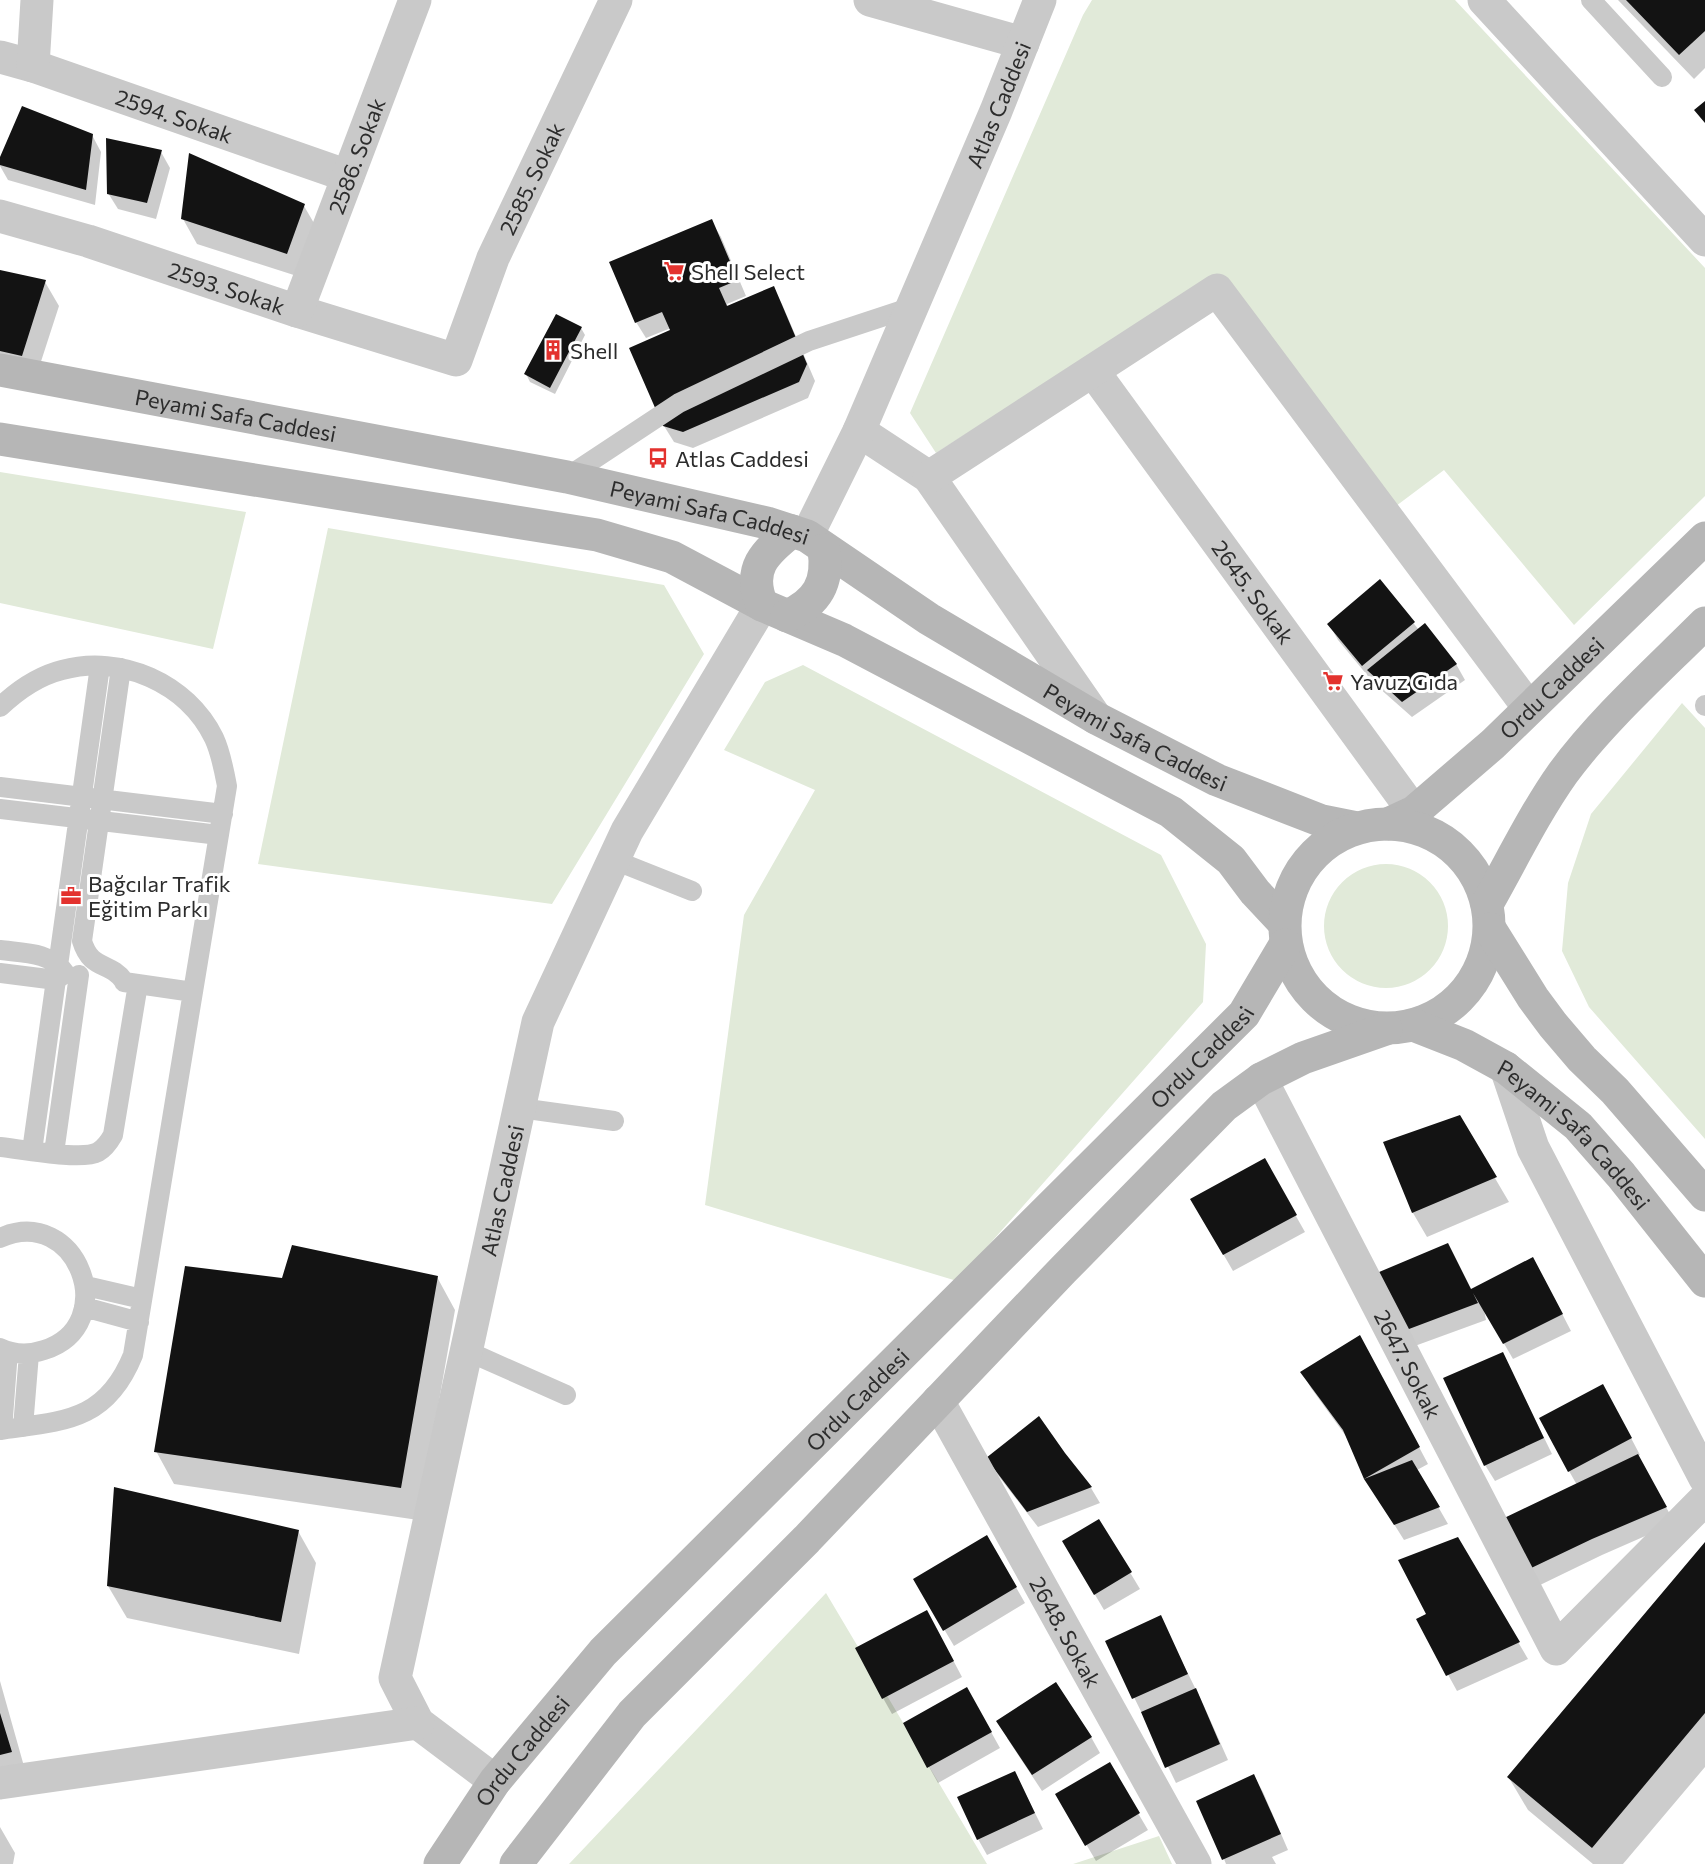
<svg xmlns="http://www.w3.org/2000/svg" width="1705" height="1864" viewBox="0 0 1705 1864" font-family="Commissioner,sans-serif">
	<rect width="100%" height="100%" fill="#fff"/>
	<path fill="#e1ead9" d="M1092,0H1455L1705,268V496L1574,625L1444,470L1396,506L1217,275L936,453L910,413L1083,15Z
		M0,472L246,512L213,649L0,603Z
		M328,528L664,585L704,654L552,904L258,864Z
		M803,665L1161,855L1206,944L1203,1002L957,1281L705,1205L744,915L815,790L724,750L765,682Z
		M1682,703L1705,728V1139L1589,1007L1562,951L1568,883L1591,814Z
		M1324 926a62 62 0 1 1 124 0a62 62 0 1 1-124 0Z
		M826,1593L987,1864H569Z
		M1159,1836L1172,1864H1073Z"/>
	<path fill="#0003" d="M1618,0H1705V68L1694,79Z
		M92,135L101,152L95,205L8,180L0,166V161Z
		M161,152L170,168L156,219L118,209L108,193Z
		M304,206L318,230L300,277L197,244L183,219Z
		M711,221L721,237L746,296L727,304L728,307L773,288L782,304L815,381L808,398L693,448L674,442L664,426L672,331L671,328L646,338L636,322Z
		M0,271L45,282L59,306L35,380L0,371Z
		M581,328L585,335L555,394L530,382L526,374Z
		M1380,582L1419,630L1456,664L1465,680L1412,717L1378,687L1374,680L1372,681L1338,640L1329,624Z
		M1459,1117L1509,1202L1427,1237L1413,1213L1385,1143Z
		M1264,1160L1305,1232L1233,1271L1192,1200Z
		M1542,1275L1571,1331L1513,1359L1484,1309L1486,1320L1412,1347L1402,1331L1471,1291Z
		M437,1277L455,1310L418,1520L174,1484L156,1451Z
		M1369,1353L1428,1464L1417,1470L1448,1524L1404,1540L1365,1478L1348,1439L1311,1388L1302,1372Z
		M1511,1370L1552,1454L1495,1481L1485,1465Z
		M1612,1402L1640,1455L1637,1456L1675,1523L1602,1555L1538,1586L1529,1570L1577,1485L1569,1471Z
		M1063,1454L1091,1488L1100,1503L1038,1527L997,1474L987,1458Z
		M1099,1521L1140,1589L1104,1610L1064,1542Z
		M298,1531L316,1563L299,1654L127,1618L108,1586Z
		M987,1537L1025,1603L954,1646L915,1580Z
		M1457,1539L1528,1659L1457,1691L1418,1620L1428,1615Z
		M1705,1544V1767L1623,1864H1593L1528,1810L1509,1778Z
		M1160,1617L1204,1706L1228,1760L1176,1783L1107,1642Z
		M936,1628L962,1677L892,1714L883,1698Z
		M0,1681L29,1784L0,1791Z
		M967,1689L1000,1748L938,1783L905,1724Z
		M1091,1737L1100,1753L1042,1791L1007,1738Z
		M1109,1764L1148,1830L1096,1861L1057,1795Z
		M1015,1773L1043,1829L987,1855L978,1839Z
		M1254,1776L1263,1792L1288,1850L1272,1857L1276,1864H1226L1224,1859Z
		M0,1827L15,1853L13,1864H0Z"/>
	<path fill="#131313" d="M1626,0H1705V31L1679,55Z
		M1705,101V123L1694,110Z
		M22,106L93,134L86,190L0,165V157Z
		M106,138L162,150L147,203L107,194Z
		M189,153L305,204L287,254L181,219Z
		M712,219L738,280L719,288L727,306L774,286L807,364L799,382L683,432L663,426L629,348L670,330L662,312L635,323L609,262Z
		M0,270L46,280L22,356L0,351Z
		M556,314L582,327L550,388L524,374Z
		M1380,579L1415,622L1362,666L1327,624Z
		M1425,623L1457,664L1402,702L1367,670Z
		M1460,1115L1497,1177L1412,1213L1383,1142Z
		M1265,1158L1297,1215L1223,1255L1190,1199Z
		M1448,1243L1471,1289L1533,1257L1563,1314L1503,1344L1473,1293L1478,1303L1401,1332L1372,1275Z
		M292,1245L438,1276L401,1488L154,1452L185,1266L282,1278Z
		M1360,1335L1420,1447L1364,1479L1412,1460L1440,1507L1394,1525L1364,1479L1343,1430L1300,1372Z
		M1503,1352L1544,1438L1484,1466L1443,1378Z
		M1603,1384L1632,1438L1568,1472L1539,1418Z
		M1039,1416L1065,1453L1092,1487L1027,1512L986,1458Z
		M1638,1454L1667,1507L1592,1539L1527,1570L1500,1520Z
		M114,1487L299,1530L281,1622L107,1586Z
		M1099,1519L1132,1572L1094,1595L1062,1541Z
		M987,1535L1017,1587L943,1631L913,1579Z
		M1458,1537L1520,1642L1446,1676L1416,1619L1426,1614L1398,1560Z
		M1705,1542V1713L1592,1848L1507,1777Z
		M927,1610L954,1661L882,1699L855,1648Z
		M1161,1615L1188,1674L1132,1699L1105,1641Z
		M1056,1682L1092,1737L1032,1775L996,1721Z
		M967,1687L992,1732L927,1768L903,1723Z
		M1196,1688L1220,1744L1165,1768L1141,1712Z
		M0,1713L12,1752L0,1755Z
		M1110,1762L1140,1813L1085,1846L1055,1794Z
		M1015,1771L1035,1813L977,1840L957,1797Z
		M1254,1774L1281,1834L1222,1860L1196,1801Z"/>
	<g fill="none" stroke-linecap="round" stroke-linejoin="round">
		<path stroke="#c9c9c9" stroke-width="20" d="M1591,0L1662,77
			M567,477L679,403L809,341L912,307
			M121,668L82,941C91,971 110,961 124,981
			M1705,706V705
			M0,707C18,690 38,676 62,670C121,654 187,683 214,738C221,753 224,770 227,786L133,1355C106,1422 63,1421 0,1430
			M0,787L223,814
			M0,809L219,835
			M614,860L692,891
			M0,950C24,953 51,952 65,973L56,980L0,973
			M124,982L193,992
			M520,1108L614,1121
			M0,1147C20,1149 82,1161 98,1152C105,1148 109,1142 113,1135L138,984
			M32,1151L100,666
			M54,1153L79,975
			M0,1238C77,1203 123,1325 44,1350C29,1355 15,1355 0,1348
			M86,1286L142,1299
			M84,1307L139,1322
			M467,1351L566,1395
			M23,1427L29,1354
			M2,1430L8,1351"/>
		<g stroke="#c9c9c9" stroke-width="33">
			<path d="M870,0L1023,43"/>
			<path d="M1484,0L1705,240"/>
			<path id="s1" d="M0,57L33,66L348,176"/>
			<path d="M33,66L37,0"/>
			<path id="s2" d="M0,216L88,241L297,311L456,360L493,258L616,0"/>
			<path id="s3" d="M297,311L415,0"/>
			<path id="s4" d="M1093,371L1414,812"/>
			<path d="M859,431L929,477L1096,718"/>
			<path d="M929,477L1217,290L1529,708"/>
			<path id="s5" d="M807,536L859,431L996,111L1040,0"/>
			<path d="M1506,1068L1533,1148L1705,1478"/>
			<path id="s6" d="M1261,1079L1556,1649L1705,1499"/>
			<path id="s7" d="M938,1401L1195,1864"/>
			<path id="s8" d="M495,1781L418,1723L395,1678L538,1022L627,831L762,605"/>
			<path d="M0,1783L418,1723"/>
		</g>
		<g stroke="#b6b6b6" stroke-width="33">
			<path id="s9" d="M0,370L567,477L767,523L807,536L929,619L1096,718L1217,780L1322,821L1357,828"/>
			<path d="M0,439L597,535L672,557L762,605L844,640L1171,812L1231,860L1255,892L1284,923"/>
			<path d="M762,605C747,569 764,553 792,531"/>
			<path d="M787,616C817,603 829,583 824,550"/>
			<path id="s10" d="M1388,824L1414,812L1493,744L1705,538"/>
			<circle cx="1387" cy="926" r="102"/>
			<path d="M1487,904C1512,860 1534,814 1563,773C1602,720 1658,670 1705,623"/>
			<path d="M1490,929L1533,998L1553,1025L1582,1059L1615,1091L1705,1195"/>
			<path id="s11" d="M1413,1025L1464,1045L1506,1068L1578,1126L1621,1175L1705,1281"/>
			<path id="s12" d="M440,1864L495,1781L603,1652L1244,1014L1285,945"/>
			<path d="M516,1864L632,1714L807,1539L1063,1270L1224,1106L1261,1079L1303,1058L1386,1029"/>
		</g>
	</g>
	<defs>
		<g id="supermarket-bare" transform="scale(1.62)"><path d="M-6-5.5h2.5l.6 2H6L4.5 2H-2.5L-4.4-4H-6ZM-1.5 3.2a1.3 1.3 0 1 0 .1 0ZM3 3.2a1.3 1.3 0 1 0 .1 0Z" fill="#e3322e" stroke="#fff" stroke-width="2.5" paint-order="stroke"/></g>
		<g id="building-bare" transform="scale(1.62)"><path d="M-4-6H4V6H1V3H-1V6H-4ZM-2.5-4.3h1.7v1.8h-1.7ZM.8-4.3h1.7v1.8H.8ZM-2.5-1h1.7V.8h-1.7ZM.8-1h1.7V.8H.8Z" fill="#e3322e" stroke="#fff" stroke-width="2.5" paint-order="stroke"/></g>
		<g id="bus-bare" transform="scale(1.62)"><path d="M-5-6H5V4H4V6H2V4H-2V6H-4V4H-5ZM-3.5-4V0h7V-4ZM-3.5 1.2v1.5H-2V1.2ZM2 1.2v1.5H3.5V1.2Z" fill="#e3322e" stroke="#fff" stroke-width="2.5" paint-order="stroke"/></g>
		<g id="office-bare" transform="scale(1.62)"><path d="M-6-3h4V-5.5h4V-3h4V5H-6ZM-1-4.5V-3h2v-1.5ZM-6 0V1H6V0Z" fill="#e3322e" stroke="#fff" stroke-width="2.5" paint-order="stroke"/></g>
	</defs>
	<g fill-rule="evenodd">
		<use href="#supermarket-bare" x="674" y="271"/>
		<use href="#building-bare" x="553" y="350"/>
		<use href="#bus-bare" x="658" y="458"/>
		<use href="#supermarket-bare" x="1333" y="681"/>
		<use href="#office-bare" x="71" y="896"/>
	</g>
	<g text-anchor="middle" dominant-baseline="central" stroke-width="6" stroke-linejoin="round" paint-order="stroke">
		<g font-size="22" fill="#2c2c2c" stroke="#fff">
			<text stroke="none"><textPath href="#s5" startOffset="472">Atlas Caddesi</textPath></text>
			<text stroke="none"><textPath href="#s1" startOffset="184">2594. Sokak</textPath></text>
			<text stroke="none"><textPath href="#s3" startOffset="166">2586. Sokak</textPath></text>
			<text stroke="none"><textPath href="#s2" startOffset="675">2585. Sokak</textPath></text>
			<text stroke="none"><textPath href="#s2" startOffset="238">2593. Sokak</textPath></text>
			<text stroke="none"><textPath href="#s9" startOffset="240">Peyami Safa Caddesi</textPath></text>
			<text stroke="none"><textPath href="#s9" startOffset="724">Peyami Safa Caddesi</textPath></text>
			<text stroke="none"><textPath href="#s4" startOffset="273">2645. Sokak</textPath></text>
			<text stroke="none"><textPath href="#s10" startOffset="214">Ordu Caddesi</textPath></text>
			<text stroke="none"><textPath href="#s9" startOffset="1210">Peyami Safa Caddesi</textPath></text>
			<text stroke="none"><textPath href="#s12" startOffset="1112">Ordu Caddesi</textPath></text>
			<text stroke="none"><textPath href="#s11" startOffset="198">Peyami Safa Caddesi</textPath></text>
			<text stroke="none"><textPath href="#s8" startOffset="646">Atlas Caddesi</textPath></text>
			<text stroke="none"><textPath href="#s6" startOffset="321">2647. Sokak</textPath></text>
			<text stroke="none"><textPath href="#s12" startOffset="626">Ordu Caddesi</textPath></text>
			<text stroke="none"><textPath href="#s7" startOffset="264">2648. Sokak</textPath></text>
			<text stroke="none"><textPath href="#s12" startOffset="140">Ordu Caddesi</textPath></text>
		</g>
		<g font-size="22" fill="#2c2c2c" stroke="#fff" text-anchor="start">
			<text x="691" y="271">Shell Select</text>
			<text x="570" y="350">Shell</text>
			<text x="675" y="458">Atlas Caddesi</text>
			<text x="1350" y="681">Yavuz Gıda</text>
			<text x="88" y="883">Bağcılar Trafik<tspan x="88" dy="25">Eğitim Parkı</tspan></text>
		</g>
	</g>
</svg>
